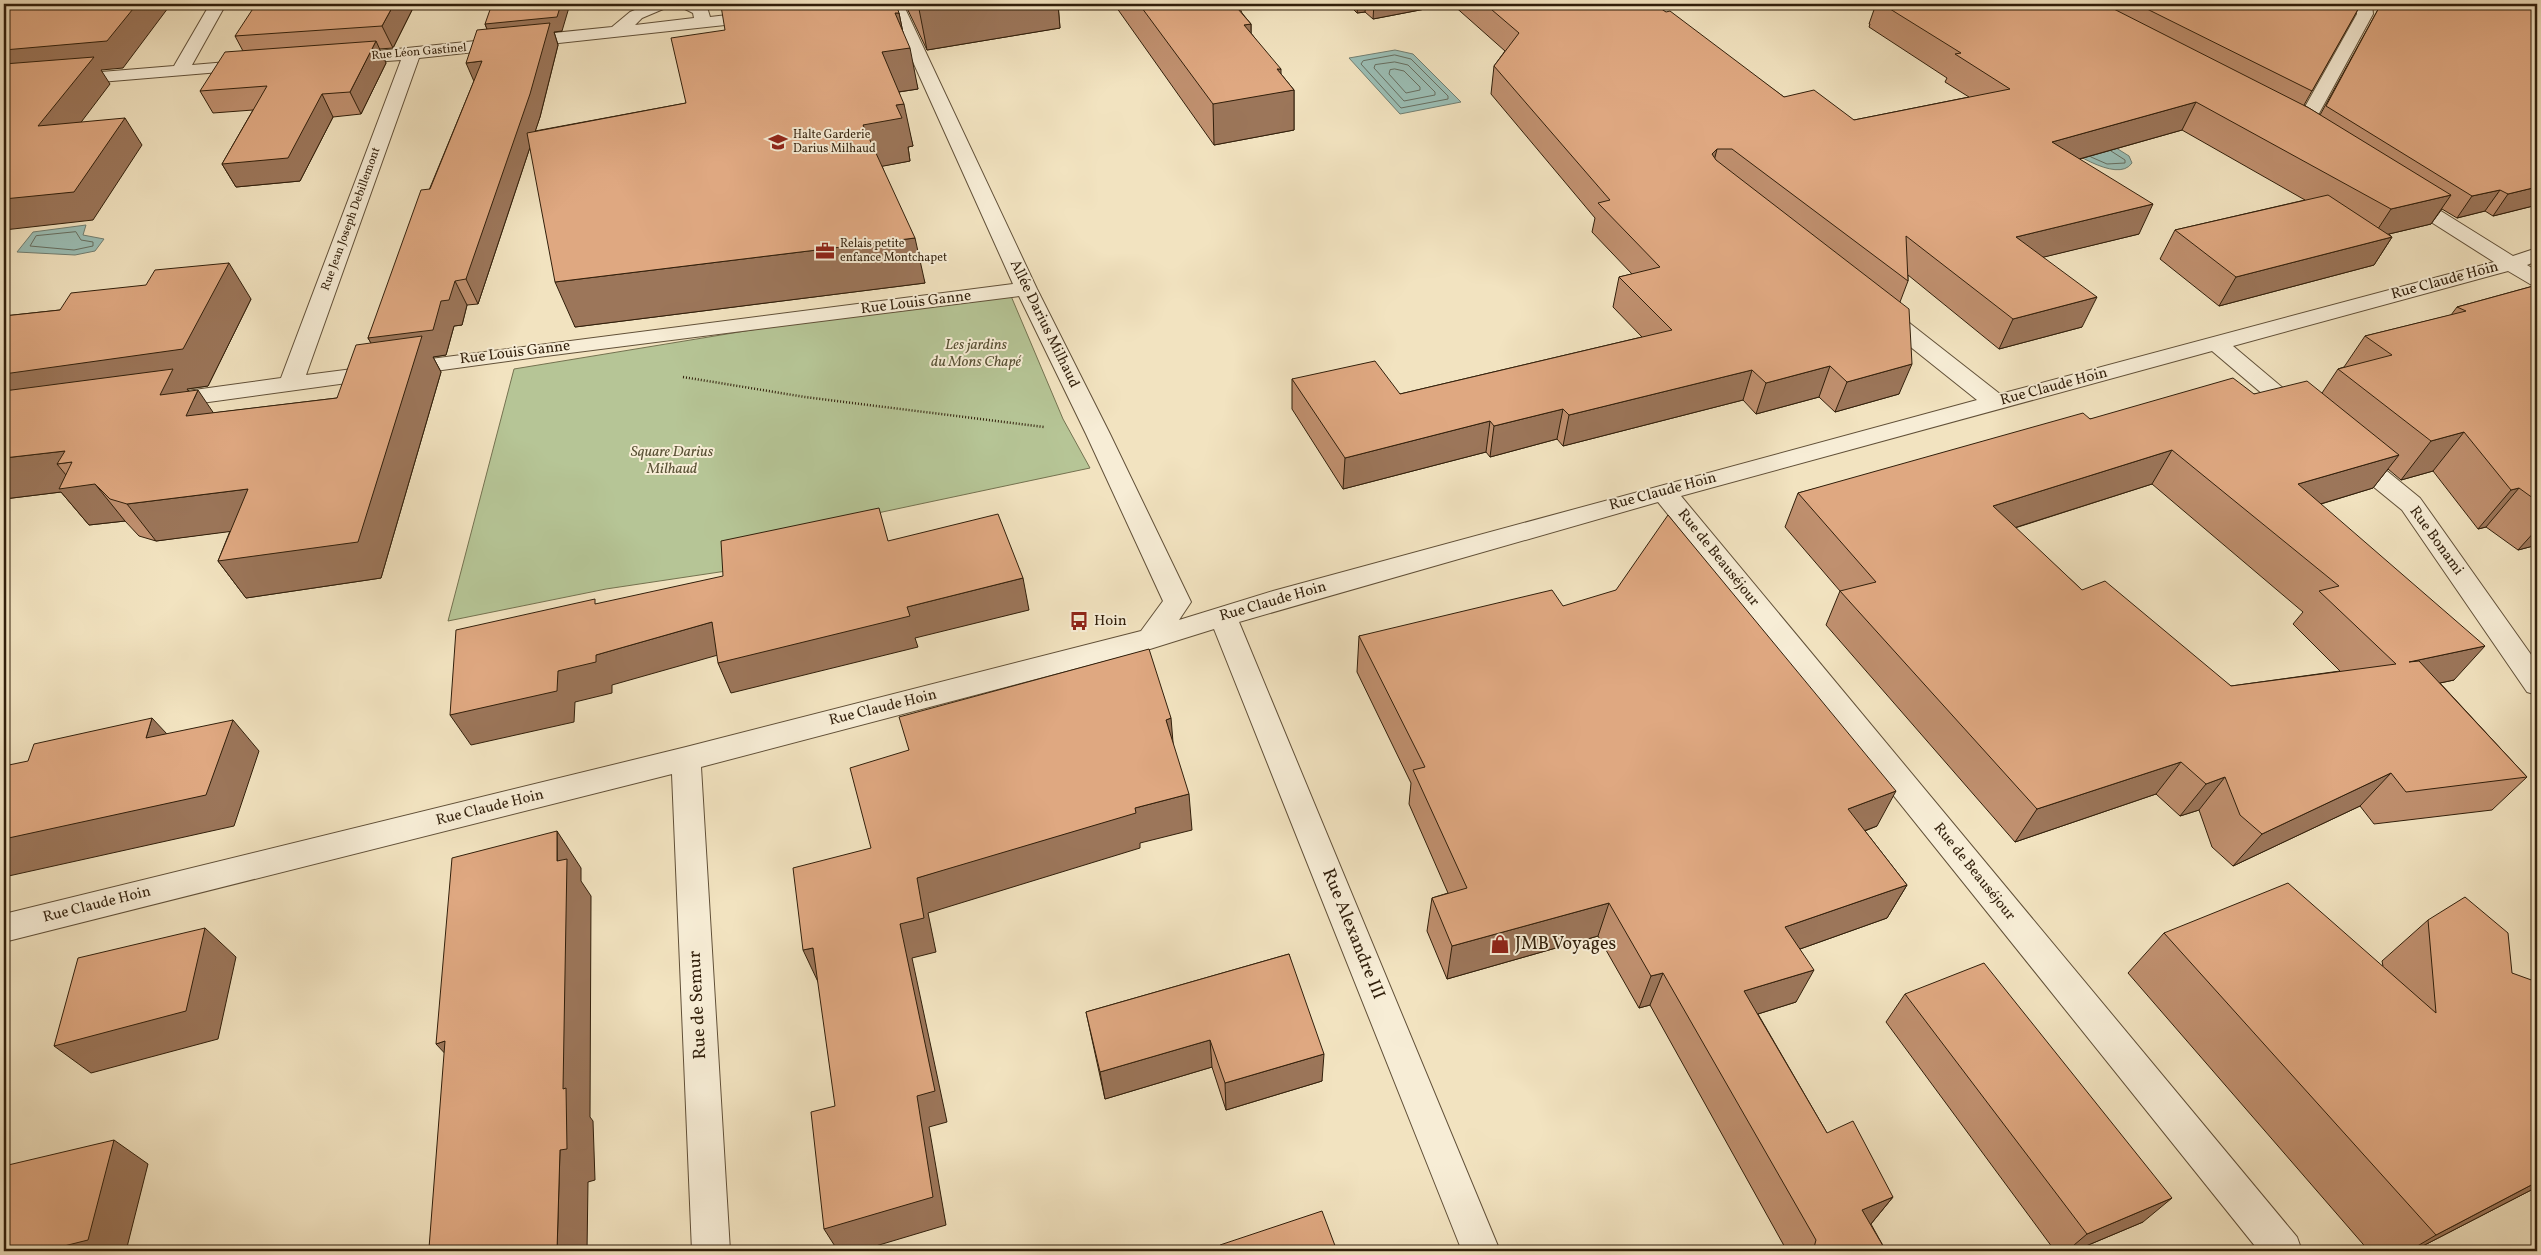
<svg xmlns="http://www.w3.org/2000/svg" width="2541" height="1255" viewBox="0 0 2541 1255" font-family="Vollkorn,serif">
	<rect width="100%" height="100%" fill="#f2e3c0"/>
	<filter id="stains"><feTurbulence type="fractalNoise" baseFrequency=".004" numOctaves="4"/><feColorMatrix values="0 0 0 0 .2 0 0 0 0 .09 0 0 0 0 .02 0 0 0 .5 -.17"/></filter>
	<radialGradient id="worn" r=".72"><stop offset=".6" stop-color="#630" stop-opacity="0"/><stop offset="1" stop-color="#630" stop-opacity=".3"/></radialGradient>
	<path fill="#b6c596" stroke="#747250" d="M1011,296L1063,419L1090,468L854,518L733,570L606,589L448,621L514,369L794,323Z"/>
	<path fill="#9bbeb5" stroke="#717e71" d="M1395,50L1413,54L1461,102L1400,114L1349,58Z
		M2086,129L2129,156L2132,163C2117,185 2065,147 2049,138Z
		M86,225L83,235L104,239L95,251L75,255L17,252L33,232Z"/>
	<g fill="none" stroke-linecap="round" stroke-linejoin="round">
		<path stroke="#666e60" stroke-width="1" d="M1395,55L1411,59L1448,96V99L1401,108L1361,64L1363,61Z
			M1395,62L1408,65L1435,92V95L1404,101L1374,68L1375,65Z
			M1395,69L1404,71L1420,87V90L1406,93L1389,74L1390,70Z
			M2091,157L2107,164L2125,163V160L2111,151
			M76,232L81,240L93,242V246L74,250L30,246L36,236Z"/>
		<g stroke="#615038" stroke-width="2">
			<path id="street" d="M210,4H226L192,65L251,60L257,61L260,65L257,69L4,90V80L174,66Z
				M649,4H670L668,7L642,18L635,25L694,18L693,13L681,7L679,4H700L707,7L710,17L762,11L770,16L762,21L419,58L306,375L1013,284L887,4H903L1037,289L1110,434L1191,602L1179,620L1273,591L1977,400L1873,317L1870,312L1873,307L1881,305L1889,307L2000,394L2494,262L2398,201L2395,197L2398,193H2412L2513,256L2537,248V261L2527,265L2537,271V286L2530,284L2508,271L2233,346L2308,409L2312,414L2308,419L2300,421L2292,419L2212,351L1681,496L2297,1237L2302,1251H2259L1658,502L1239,622L1500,1251H1462L1214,629L1150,649L701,767L730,1251H692L672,774L4,942V914L686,747L1141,631L1163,601L1086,434L1019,296L530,358L165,408L157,406L153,401L157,396L165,394L281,378L401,60L344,64L338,63L335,59L338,55L612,27L630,12Z
				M2356,4H2372L2373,14L2310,130L2308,134H2294L2292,130L2357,14Z
				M2351,447L2360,449L2420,498L2537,663V695L2527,692L2402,510L2342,461L2339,455L2342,449Z"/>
		</g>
		<path stroke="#311f0b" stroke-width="2.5" stroke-dasharray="1 2" stroke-linecap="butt" d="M683,377L805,397L1044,427"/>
		<use href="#street" fill="#f7edd6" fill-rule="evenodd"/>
	</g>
	<path fill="#c0906f" stroke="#311f0b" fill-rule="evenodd" d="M415,4L393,48L379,49L386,63L361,114L333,117L300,181L236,187L222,164L253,110L213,113L200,91L243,51L235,36Z
		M905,4H1058L1060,28L927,50Z
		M1114,4H1238L1242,13L1251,24V33L1281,74L1294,90V130L1214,145Z
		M1348,4H1451L1373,19L1365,12L1357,13Z
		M1452,4H1654L1784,97L1854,120L1969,97L1945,82L1947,78L1869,27L1870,24H1869L1876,4H2361L2304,105L2320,115L2381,4L2537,205L2493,216L2485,211L2457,218L2442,209L2431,224L2389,234L2392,237L2374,265L2219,306L2160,259L2175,230L2305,200L2182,130L2080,159L2139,234L2043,257L2082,327L1999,349L1908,275V281L1900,302L1899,394L1835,412L1819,397L1756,414L1743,400L1563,446L1557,439L1490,457L1486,452L1343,489L1292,409V379L1400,394L1642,337L1613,307L1619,277L1632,274L1592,232L1595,218L1491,94L1494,66L1505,51Z
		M899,13L903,33L918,89L899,92L913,146L908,147L910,161L882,166L925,283L575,327L530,147L478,304L467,305L462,325L454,326L446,355L433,357L441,372L381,578L246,598L218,561L230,531L156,541L139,536L125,521L89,525L61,492L4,499V316L60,310L251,299L208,386L187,389L189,391L213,413L337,398L371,343L368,338L474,81L487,29L485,24L562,31L554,32L558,45L540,117L535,131L686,103Z
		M2537,285V545L2518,550L2486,527L2478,529L2433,471L2401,480L2388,469L2373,488L2321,504L2454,680L2440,683L2527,777L2492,810L2374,824L2360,806L2233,866L2212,847L2199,810L2180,816L2156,794L2015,842L1826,625L1840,591L1785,527L1798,493L2090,419L2254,394L2322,393L2338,369L2344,367L2365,336L2451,315L2457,307ZM2152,484L2303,612L2293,624L2340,671L2231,686L2082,590L2015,528Z
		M1563,606L1877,826L1865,831L1907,885L1887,918L1800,949L1796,1002L1758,1014L1827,1133L1893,1197L1871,1224L1886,1251H1787L1650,1005L1639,1008L1598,936L1447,979L1427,931L1432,898L1448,893L1409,804L1411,783L1357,672L1359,636Z
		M2428,920L2512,973L2537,1187L2413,1251H2369L2128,973L2164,933L2383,966L2382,961Z
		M1289,954L1322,1081L1226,1110L1212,1067L1105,1099L1086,1012Z
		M1905,994L2143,1222L2074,1251H2055L1886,1022Z"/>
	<path fill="#9c765a" stroke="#311f0b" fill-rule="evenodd" d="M137,4H171L123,68L101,70L110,84L57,154L4,79V50Z
		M394,4H415L393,48L382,26Z
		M561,4H570L562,31L554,32L558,45L540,117L478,304L466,279L491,39L485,24Z
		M956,4H1058L1060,28L927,50L919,9Z
		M1358,4H1366L1365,12L1357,13Z
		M1374,4H1451L1373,19Z
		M895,13H899L906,48H910L918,89L891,93L882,52Z
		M1251,24V63L1244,25Z
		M376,41L386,63L361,114L350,92Z
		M482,61L476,86L466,63Z
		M1277,69H1281V92L1294,90V130L1214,145L1213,104Z
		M322,94L333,117L300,181L236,187L222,164Z
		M2196,102L2182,130L2040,170L2052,142Z
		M904,104L913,146L908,147L910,161L873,168L863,125L896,105Z
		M125,118L142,145L93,220L4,230V199Z
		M1717,149L1710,177L1712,154Z
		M2537,187V205L2493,216L2508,194Z
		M2500,190L2485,211L2457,218L2472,196Z
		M2451,195L2431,224L2372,238L2391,209Z
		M2153,204L2139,234L2003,267L2016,237Z
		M2392,237L2374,265L2219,306L2236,277Z
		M915,238L925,283L575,327L555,282Z
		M229,263L251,299L208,386L187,389L194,399L198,390L223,427L4,415V374Z
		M455,281L467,305L462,325L454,326L446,355L433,357L441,372L381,578L246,598L218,561L383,363L368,338L441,301Z
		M2097,297L2082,327L1999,349L2013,319Z
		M1912,364L1899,394L1835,412L1847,382Z
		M1830,366L1819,397L1756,414L1766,383Z
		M1752,370L1743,400L1563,446L1569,415Z
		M1563,409L1557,439L1490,457L1494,426Z
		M1490,421L1486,452L1343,489L1345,458Z
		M2464,432L2433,471L2401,480L2431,441Z
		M2172,450L2152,484L1976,540L1993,506Z
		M65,451L95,484L125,521L89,525L61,492L4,499V458ZM72,462L75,486L57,464Z
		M2399,455L2373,488L2274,518L2298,484Z
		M2519,488L2486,527L2478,529L2511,490Z
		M248,489L273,526L156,541L127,504Z
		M2537,529V545L2518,550Z
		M1023,578L1029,610L915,638L918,647L731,693L718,663L907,607Z
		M712,622L725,653L612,685V693L575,702L574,722L471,745L450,715L558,671L596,655Z
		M2485,646L2454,680L2379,696L2409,662Z
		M152,718L181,749L146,738Z
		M1171,718L1174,754L1166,720Z
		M233,720L259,751L234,826L4,877V839Z
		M2181,762L2156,794L2015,842L2037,809Z
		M2391,773L2360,806L2233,866L2262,834Z
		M2225,777L2199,810L2180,816L2206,784Z
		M1896,791L1877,826L1831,843L1848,809Z
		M1189,794L1192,830L1140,843V848L928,913L936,952L912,958L947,1122L929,1127L946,1225L859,1251H838L824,1229L917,1096L900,924L917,878L1135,808Z
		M557,831L581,868V881L591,896L590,1117L593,1121L595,1180L588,1182L587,1251H557L560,1150Z
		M1907,885L1887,918L1769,960L1785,927Z
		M1609,903L1598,936L1447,979L1452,946Z
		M205,928L236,957L218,1039L91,1073L54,1046Z
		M813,948L819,984L803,950Z
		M1814,970L1796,1002L1729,1023L1744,991Z
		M1663,973L1650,1005L1639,1008L1651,976Z
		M1210,1040L1212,1067L1105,1099L1100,1072Z
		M445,1041L468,1078L436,1044Z
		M1324,1054L1322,1081L1226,1110L1225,1083Z
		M114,1140L148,1164L126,1251H44Z
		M2537,1182V1187L2413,1251H2409L2436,1235Z
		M1893,1197L1870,1225L1862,1210Z
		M2172,1198L2143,1222L2074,1251H2067L2087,1234Z"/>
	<path fill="#dfa881" stroke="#311f0b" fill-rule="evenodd" d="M4,4H137L107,41L4,50Z
		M256,4H394L382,26L235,36Z
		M492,4H561L557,17L485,24Z
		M735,4H896L899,13H895L910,48L882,52L904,104L896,105L902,118L863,125L915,238L555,282L527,133L686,103L671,38L725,30L721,6Z
		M917,4H956L919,9Z
		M1139,4H1238L1242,8L1238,9L1251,24L1244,25L1281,69H1277L1294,90L1213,104Z
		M1485,4H1654L1666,12L1670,11L1784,97L1814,90L1854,120L2010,89L1955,54L1961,53L1882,4H2104L2309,108L2451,195L2391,209L2196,102L2052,142L2153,204L2016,237L2097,297L2013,319L1906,236L1908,281L1732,149H1717L1712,154L1716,160L1909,309L1912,364L1847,382L1830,366L1766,383L1752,370L1569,415L1563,409L1494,426L1490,421L1345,458L1292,379L1375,361L1400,394L1672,330L1619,277L1660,267L1598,203L1610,200L1494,66L1519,33Z
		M2137,4H2361L2312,91Z
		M2381,4H2413L2426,8L2429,4H2537V187L2508,194L2500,190L2472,196L2326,106Z
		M550,23L530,94L466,279L455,281L449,300L441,301L433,330L368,338L421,190L430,189L482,61L466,63L477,30Z
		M376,41L350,92L322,94L288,158L222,164L267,86L200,91L225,52Z
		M94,57L38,126L125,118L74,192L4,199V64Z
		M2328,195L2392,237L2236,277L2175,230Z
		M229,263L183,349L4,374V316L60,310L71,293L146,285L155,270Z
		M2537,285V501L2519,488L2511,490L2464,432L2431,441L2338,369L2392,355L2365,336L2466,311L2457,307Z
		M422,336L358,542L218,561L248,489L127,504L110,499L95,484L59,489L72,462L57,464L65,451L4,458V391L173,369L160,395L198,390L186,416L337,398L356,345Z
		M2233,378L2254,394L2307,381L2399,455L2298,484L2485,646L2409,662L2419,661L2527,777L2406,792L2391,773L2262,834L2240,815L2225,777L2206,784L2181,762L2037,809L1840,591L1876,582L1798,493L2083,413L2090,419ZM2172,450L2339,586L2319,591L2396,664L2231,686L2105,581L2082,590L1993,506Z
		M879,508L888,541L998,514L1023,578L907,607L910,616L718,663L712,622L596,655V662L558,671L557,691L450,715L456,630L595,599V604L723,576L721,541Z
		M1668,515L1896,791L1848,809L1907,885L1785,927L1814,970L1744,991L1827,1133L1853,1121L1893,1197L1862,1210L1886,1251H1813L1816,1240L1663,973L1651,976L1609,903L1452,946L1432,898L1467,888L1413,770L1425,767L1359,636L1552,590L1563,606L1616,590Z
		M1149,649L1171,718L1166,720L1189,794L1135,808L1136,813L917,878L924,918L900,924L935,1091L917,1096L933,1197L824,1229L811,1112L835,1106L813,948L803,950L793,868L871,848L850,768L909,750L899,717Z
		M152,718L146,738L233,720L206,795L4,839V766L28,761L34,744Z
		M557,831V861L567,859L563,1089L566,1088L567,1149L560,1150L557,1251H417L429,1248L445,1041L436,1044L452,858Z
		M2288,883L2436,1013L2428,920L2465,897L2508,933L2512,973L2537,982V1182L2436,1235L2164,933Z
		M205,928L186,1011L54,1046L78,958Z
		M1289,954L1324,1054L1225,1083L1210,1040L1100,1072L1086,1012Z
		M1984,963L2172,1198L2087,1234L1905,994Z
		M114,1140L88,1240L44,1251H4V1166Z
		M1322,1211L1337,1251H1222L1220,1245Z"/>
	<defs>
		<g id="school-bare" transform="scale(1.5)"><path d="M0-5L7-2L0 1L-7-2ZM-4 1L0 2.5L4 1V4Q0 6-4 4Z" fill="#8f2418" stroke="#f7edd6" stroke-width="2.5" paint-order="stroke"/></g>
		<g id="office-bare" transform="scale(1.5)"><path d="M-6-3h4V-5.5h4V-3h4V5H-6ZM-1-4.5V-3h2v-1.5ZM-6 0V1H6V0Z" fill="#8f2418" stroke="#f7edd6" stroke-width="2.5" paint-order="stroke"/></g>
		<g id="bus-bare" transform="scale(1.5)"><path d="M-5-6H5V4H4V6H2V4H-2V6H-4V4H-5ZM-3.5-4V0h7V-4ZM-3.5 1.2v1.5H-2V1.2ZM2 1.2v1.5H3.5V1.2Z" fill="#8f2418" stroke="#f7edd6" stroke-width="2.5" paint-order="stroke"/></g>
		<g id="shop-bare" transform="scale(1.5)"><path d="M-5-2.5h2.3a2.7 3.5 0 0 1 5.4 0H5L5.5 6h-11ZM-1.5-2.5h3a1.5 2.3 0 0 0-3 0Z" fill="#8f2418" stroke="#f7edd6" stroke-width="2.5" paint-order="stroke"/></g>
	</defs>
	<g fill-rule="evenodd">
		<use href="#school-bare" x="778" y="142"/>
		<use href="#office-bare" x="825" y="251"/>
		<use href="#bus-bare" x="1079" y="621"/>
		<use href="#shop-bare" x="1500" y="944"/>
	</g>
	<g text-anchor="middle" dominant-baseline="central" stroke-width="4" stroke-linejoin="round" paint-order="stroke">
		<g font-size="12" fill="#311f0b" stroke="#f7edd6">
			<text transform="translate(419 52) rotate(-5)">Rue Léon Gastinel</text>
			<text transform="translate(351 219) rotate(-70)">Rue Jean Joseph Debillemont</text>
		</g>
		<g font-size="12" fill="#311f0b" stroke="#f7edd6" text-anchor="start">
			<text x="793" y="135">Halte Garderie<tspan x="793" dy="14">Darius Milhaud</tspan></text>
			<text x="840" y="244">Relais petite<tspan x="840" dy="14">enfance Montchapet</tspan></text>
		</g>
		<g font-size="15" fill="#311f0b" stroke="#f7edd6">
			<text transform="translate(2445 281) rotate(-15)">Rue Claude Hoin</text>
			<text transform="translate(916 303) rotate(-7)">Rue Louis Ganne</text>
			<text transform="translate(1044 324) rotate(64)">Allée Darius Milhaud</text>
			<text transform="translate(515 353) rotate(-7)">Rue Louis Ganne</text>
			<text transform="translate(2054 387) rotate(-15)">Rue Claude Hoin</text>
			<text transform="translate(1663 492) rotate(-15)">Rue Claude Hoin</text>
			<text transform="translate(2436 541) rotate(54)">Rue Bonami</text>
			<text transform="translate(1718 558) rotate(51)">Rue de Beauséjour</text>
			<text transform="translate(1273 602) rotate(-16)">Rue Claude Hoin</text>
			<text transform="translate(883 708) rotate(-14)">Rue Claude Hoin</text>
			<text transform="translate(490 808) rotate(-14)">Rue Claude Hoin</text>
			<text transform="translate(1974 872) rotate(51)">Rue de Beauséjour</text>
			<text transform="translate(97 905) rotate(-14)">Rue Claude Hoin</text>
		</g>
		<g font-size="15" font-style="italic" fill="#595135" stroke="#f7edd6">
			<text x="976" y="345">Les jardins<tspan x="976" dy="17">du Mons Chapé</tspan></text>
			<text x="672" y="452">Square Darius<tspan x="672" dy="17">Milhaud</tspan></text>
		</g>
		<g font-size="15" fill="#311f0b" stroke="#f7edd6" text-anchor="start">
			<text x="1094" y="621">Hoin</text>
		</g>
		<g font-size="18" fill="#311f0b" stroke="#f7edd6">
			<text transform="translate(1353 934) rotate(68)">Rue Alexandre III</text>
			<text transform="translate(698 1005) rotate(-93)">Rue de Semur</text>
		</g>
		<g font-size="18" fill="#311f0b" stroke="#f7edd6" text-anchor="start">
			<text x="1515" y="944">JMB Voyages</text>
		</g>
	</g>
	<rect width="2541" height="1255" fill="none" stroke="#f2e3c0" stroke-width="20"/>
	<rect x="5" y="5" width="2531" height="1245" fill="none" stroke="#311f0b" stroke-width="2.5"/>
	<rect x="10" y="10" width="2521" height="1235" fill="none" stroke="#311f0b"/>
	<rect width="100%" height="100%" filter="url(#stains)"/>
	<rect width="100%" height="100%" fill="url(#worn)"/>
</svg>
